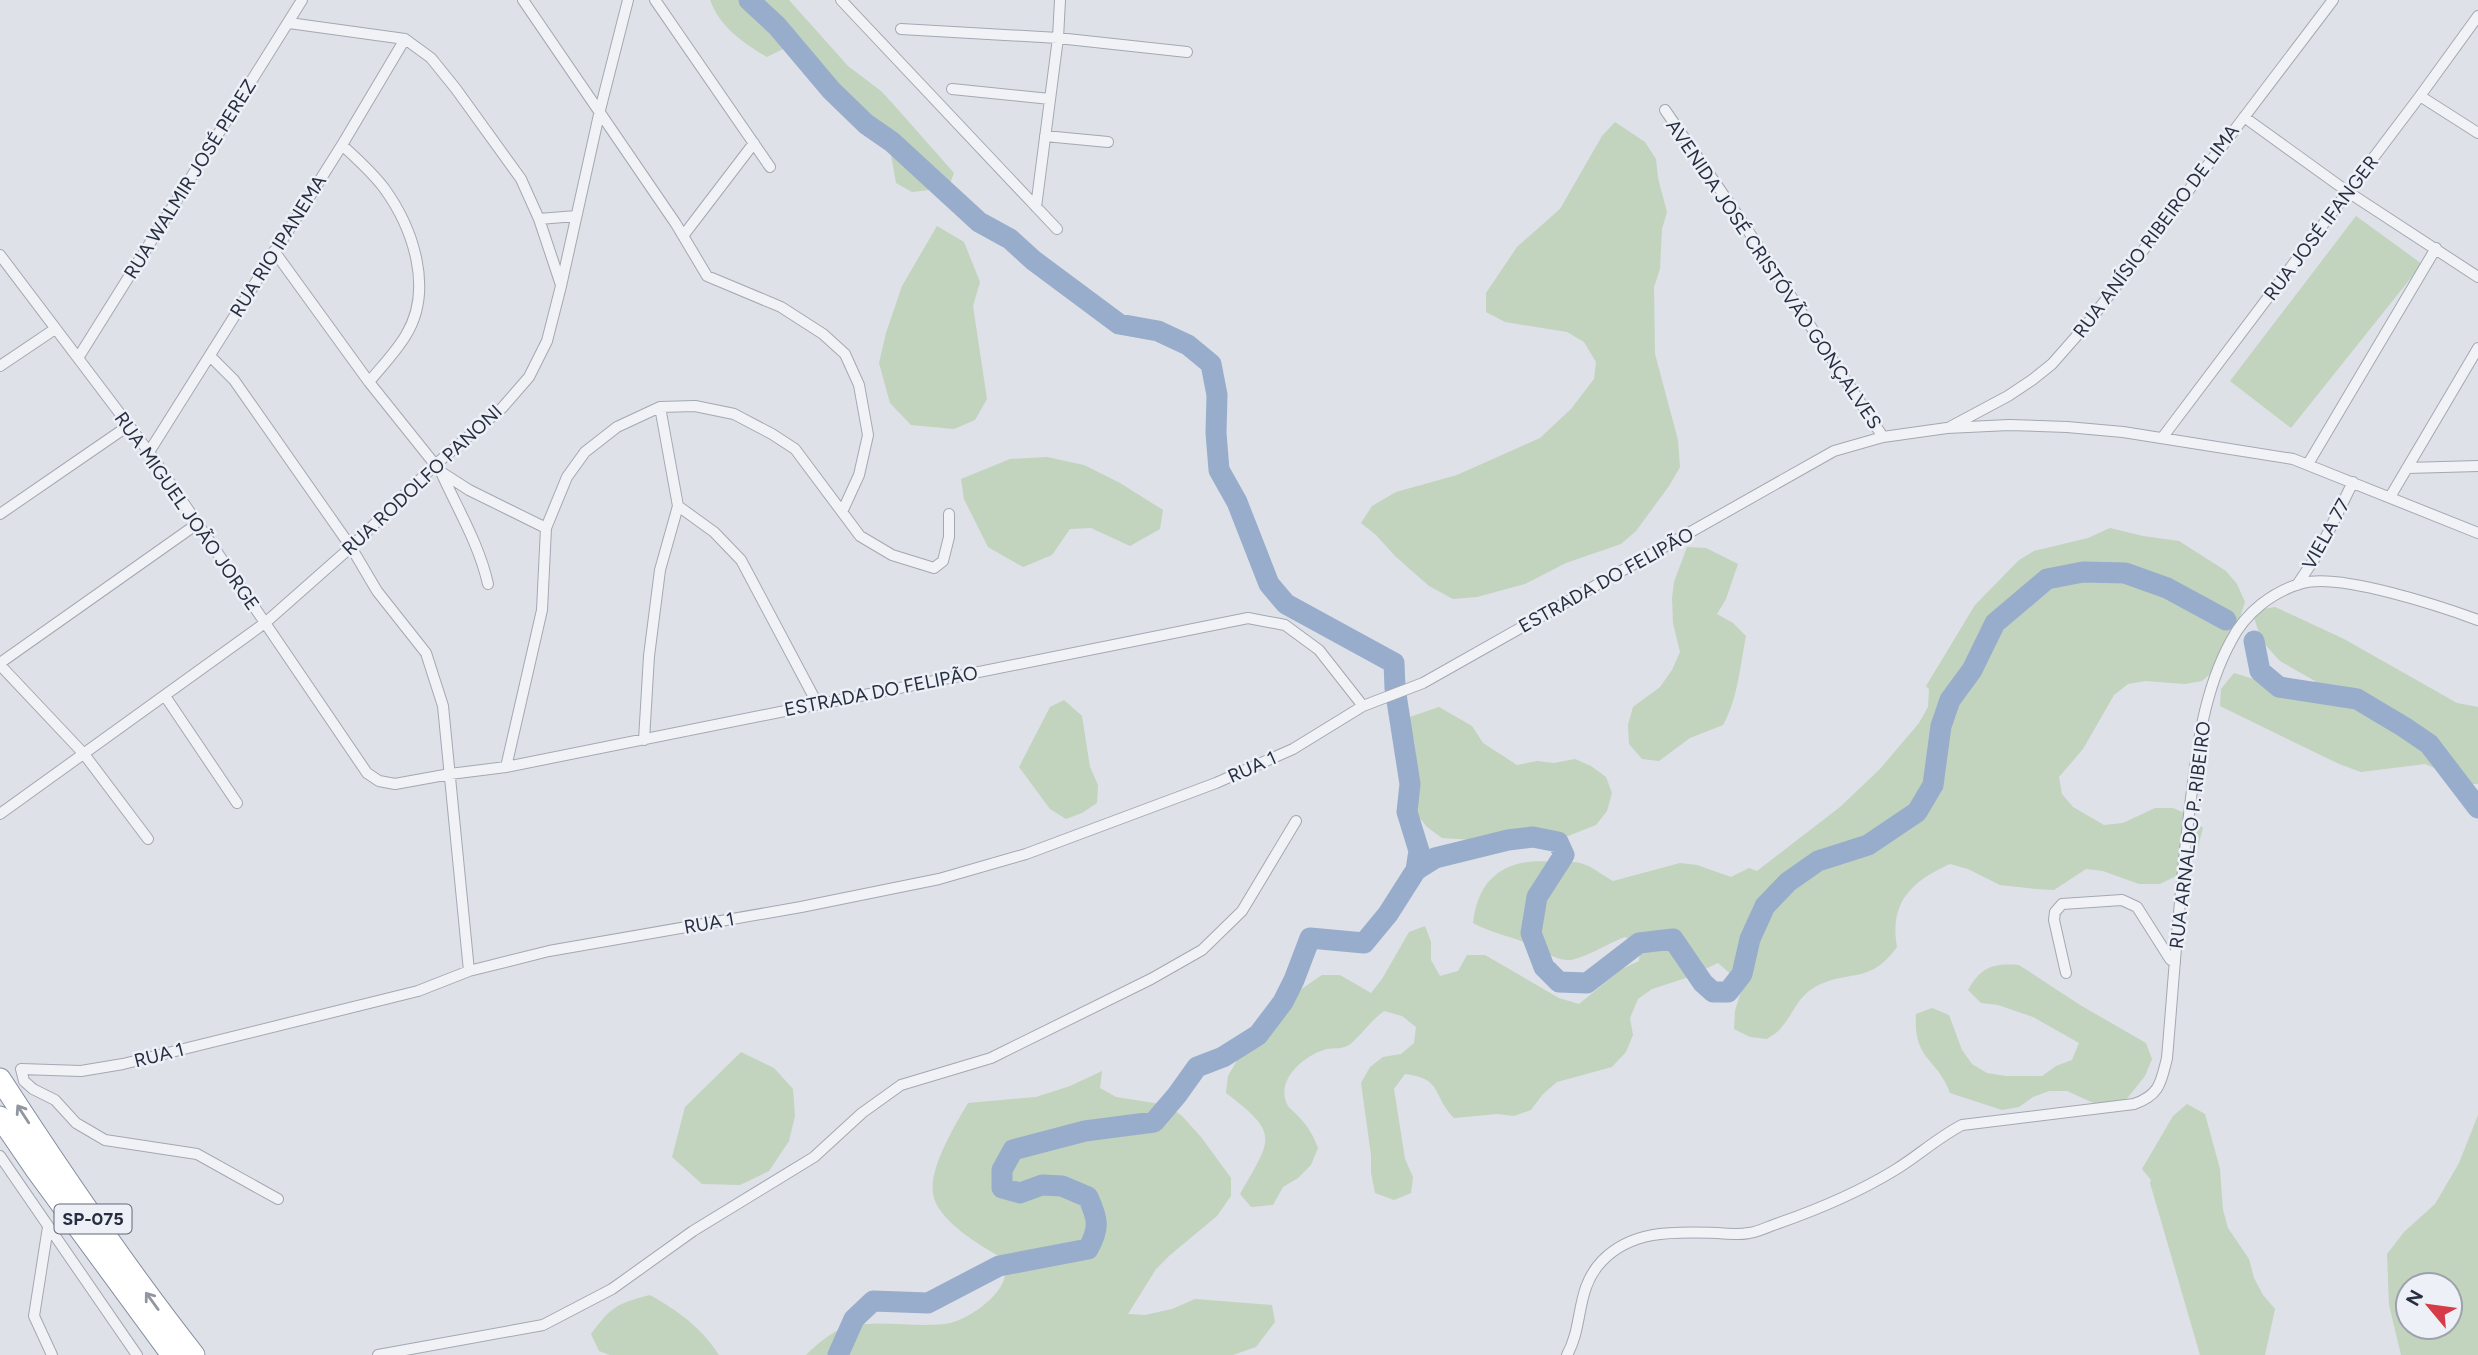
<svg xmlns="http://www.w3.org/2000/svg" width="2478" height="1355" viewBox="0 0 2478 1355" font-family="Figtree,sans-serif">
	<rect width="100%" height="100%" fill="#dee1e8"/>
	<path fill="#c2d3be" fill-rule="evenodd" d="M710,0H789L848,66L881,91L894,105L954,173L947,191L929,190L912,192L896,183L890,149L868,124L853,112L834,80L819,68L785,48L767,57C743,43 720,27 710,0Z
		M1615,122L1645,142L1656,159L1658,178L1667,212L1662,229L1660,269L1654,287L1655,354L1678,440L1680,467L1669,486L1636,531L1621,544L1566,563L1525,584L1477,597L1453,599L1429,586L1395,556L1376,535L1361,523L1372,506L1396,492L1457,475L1540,438L1571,409L1594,379L1596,362L1584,342L1567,332L1505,322L1486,312V293L1517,247L1560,209L1602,136Z
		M2356,216L2422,264L2291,428L2230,381Z
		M937,226L964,242L980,282L973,306L987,399L975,420L954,429L911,425L890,403L879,363L886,333L902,286Z
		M1047,457L1084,465L1120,483L1163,510L1160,529L1130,546L1091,528L1070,529L1052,555L1023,567L988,547L964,499L961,479L1010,459Z
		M2110,528L2143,536L2179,541L2226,571L2237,584L2245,602L2239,620L2217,668L2202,681L2185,684L2145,681L2128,684L2114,695L2083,749L2059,777L2062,794L2073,807L2104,825L2123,823L2155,808H2173L2189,815L2203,828L2198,846L2178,875L2160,884H2139L2103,871L2086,869L2054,890L2036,889L2000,885L1968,869L1950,864C1912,881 1889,902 1897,947C1868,986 1851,968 1815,987C1797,997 1793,1015 1780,1029C1777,1033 1771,1036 1767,1039L1750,1037L1734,1029L1735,1011L1741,991L1732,975L1718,963L1686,978L1652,989L1638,999L1630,1018L1633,1035L1626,1052L1612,1067L1557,1082L1543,1094L1531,1110L1514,1116L1497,1114L1454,1118C1432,1096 1443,1078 1405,1074L1394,1089L1405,1159L1413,1177L1411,1193L1394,1200L1375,1193L1371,1173V1155L1361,1083L1370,1067L1383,1057L1401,1054L1414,1043L1416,1027L1402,1016L1384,1011C1370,1021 1362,1035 1349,1045C1342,1049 1335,1048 1327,1049C1306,1054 1275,1079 1287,1104C1288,1108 1295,1112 1298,1116C1308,1126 1313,1135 1318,1148L1311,1165L1298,1178L1283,1187L1273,1205L1251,1207L1240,1194C1272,1138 1280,1134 1226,1093L1228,1076L1260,1020L1275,1007L1322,975H1340L1371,993L1382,979L1409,932L1425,926L1431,942V960L1440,976L1458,971L1467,955H1485L1559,998L1579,1004L1622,969L1639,961L1641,944L1625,937C1608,943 1584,959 1569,960C1557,961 1540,949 1529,944C1510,936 1491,933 1473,923C1479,873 1510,857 1558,862C1565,863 1573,861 1580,863C1591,865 1603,876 1613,881L1680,863L1697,865L1731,877L1749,868L1757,871L1840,807L1880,769L1919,723L1928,707L1929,689L1926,686L1975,605L2019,560L2034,551L2088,538Z
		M1687,547L1706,548L1738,564L1726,599L1717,614L1733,623L1746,636C1740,666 1738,698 1723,725L1690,738L1659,761L1642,759L1629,744L1628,725L1633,707L1660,687L1672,670L1680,652L1673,623L1672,598L1674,582Z
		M2275,607L2344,639L2457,703L2478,707V784H2472L2425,764L2361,772L2339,764L2220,706L2221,689L2234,673L2270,684L2301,701H2324L2315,681L2280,661L2261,640L2252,611Z
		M1064,700L1082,716L1090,767L1098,785L1097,803L1082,813L1066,819L1050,809L1019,767L1050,707Z
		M1439,707L1472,726L1483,743L1517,765L1537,761L1554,763L1575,759L1591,766L1606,777L1612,793L1607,811L1596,825L1563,838L1526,839L1509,837L1489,841L1442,838L1427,827L1415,812L1407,795L1416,758L1414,739L1398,721Z
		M2019,965L2080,1005L2146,1043L2152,1059L2145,1076L2121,1106H2100L2067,1091H2049L2033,1097L2019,1107L2002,1110L1950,1093C1937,1057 1913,1061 1916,1014L1932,1008L1949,1015L1962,1050L1972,1064L1987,1073L2006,1076H2042L2056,1066L2072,1060L2079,1043L2033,1017L1998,1005L1981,1003L1968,990C1981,967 1993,963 2019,965Z
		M741,1052L774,1068L793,1089L795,1116L789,1141L769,1171L740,1185L702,1184L672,1157L685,1107Z
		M1102,1071L1100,1088L1116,1097L1167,1105L1182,1116L1201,1137L1231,1178V1196L1217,1216L1169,1256L1156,1269L1128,1314L1145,1315L1172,1309L1195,1299L1272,1305L1275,1322L1256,1347L1233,1355H806C816,1345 832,1331 846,1327C879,1319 912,1328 945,1324C965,1322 1003,1296 1005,1275C1006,1270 1003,1263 1002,1258C981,1246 936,1220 933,1193C929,1168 955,1125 968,1103L1036,1097L1070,1086Z
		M2187,1104L2205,1114L2220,1169L2223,1210L2228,1228L2249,1259L2254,1278L2263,1295L2275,1309L2265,1355H2200L2150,1183L2151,1180L2142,1169L2173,1116Z
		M2478,1115V1355H2401L2389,1305L2387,1254L2404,1232L2435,1204L2459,1163ZM2450,1285V1327H2408V1285Z
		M650,1295C678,1311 701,1327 719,1355H610L599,1351L591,1334C612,1306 616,1304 650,1295Z"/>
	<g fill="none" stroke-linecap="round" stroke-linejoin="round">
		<path stroke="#97adcb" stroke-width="21" d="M749,0L777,26L831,90L866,124L892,142L979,222L1010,239L1033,260L1119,324L1158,331L1188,345L1211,364L1217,395L1216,433L1219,470L1237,502L1269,584L1286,604L1394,663L1395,688L1410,784L1407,812L1419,851L1416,870
			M2254,641L2260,671L2279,687L2357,699L2404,727L2429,744L2478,808
			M838,1355L854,1319L873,1301L928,1303L999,1266L1088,1249C1100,1228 1098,1219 1088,1197L1062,1186L1042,1185L1020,1193L1002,1188V1170L1013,1150L1085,1131L1154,1122L1177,1095L1197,1067L1223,1057L1258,1035L1283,1002L1294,980L1310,938L1364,943L1388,914L1416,870L1435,858L1508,840L1533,837L1558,842L1564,855L1537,897L1531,933L1544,967L1559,982L1587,983L1639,943L1673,939L1703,983L1713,992H1728L1742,974L1750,939L1765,906L1788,882L1818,861L1868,845L1917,812L1933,785L1941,726L1950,700L1972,670L1995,623L2047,579L2083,572L2125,573L2167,588L2226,620"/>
		<g stroke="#a3a8b2" stroke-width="12">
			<path id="minor" d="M523,0L676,224L707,276L781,307L823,334L845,354L859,385L868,435L859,475L842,512
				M655,0L770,167
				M841,0L1057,229
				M289,23L405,39L431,58L456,89L521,179L539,219L561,285
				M901,29L1058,38L1187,52
				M952,89L1050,99
				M2420,96L2478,133
				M1665,110L1745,226L1883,437
				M2244,117L2348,192L2478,277
				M1045,136L1108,142
				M342,145C356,158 372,172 384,188C413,228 434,289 406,335C396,352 381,367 369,382
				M1036,207L1058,38L1060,0
				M539,219L576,216
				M683,236L754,143
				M274,251L369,382L441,472L469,490L546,528
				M0,255L149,452L367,773L379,781L395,784L450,774L506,767L1248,618L1285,625L1319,650L1363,706
				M210,356L234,380L351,547L377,591L426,653L443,706L469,971
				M78,358L302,0
				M0,366L55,329
				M1950,427L2008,396L2032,380L2052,364L2088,323L2333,0
				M2162,438L2420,96L2478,16
				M149,452L342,145L405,39
				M2308,464L2436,248
				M2407,468L2478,466
				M441,472C458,510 479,544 488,584
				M2390,497L2478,348
				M678,506L714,532L741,560L817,703
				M0,514L128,426
				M2297,585L2317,555L2353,482
				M0,663L197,524
				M0,665L84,754L148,839
				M165,696L237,803
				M644,740L649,656L660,570L678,506L660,407
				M506,767L542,610L546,528L567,477L585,452L617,427L660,407L695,406L734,414L772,434L795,449L860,536L892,555L934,568L943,561L949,537V514
				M0,814L265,623L351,547L436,464L502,408L529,377L547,341L561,286L600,110L628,0
				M2066,973L2054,920L2055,912L2062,904L2122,900L2137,907L2170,959L2175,963
				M0,1156L137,1355
				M278,1199L197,1154L105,1140L76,1123L55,1100L33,1089L24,1081L21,1069L81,1071L123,1064L418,991L469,971L549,951L801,907L939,879L1026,854L1216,783L1293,749L1363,706L1423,683L1834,451L1883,437L1947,428L2009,425L2067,427L2123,432L2293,459L2478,533
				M48,1227L34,1316L52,1355
				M378,1355L543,1325L612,1289L693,1231L814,1157L862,1113L901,1085L991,1058L1151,979L1202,950L1242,911L1296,821
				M1567,1355C1584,1325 1575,1289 1602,1261C1633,1229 1675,1232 1717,1233C1727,1234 1739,1235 1749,1233C1759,1232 1769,1226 1779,1223C1819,1209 1859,1192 1895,1170C1918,1156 1937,1138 1962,1125L2134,1104C2160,1095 2161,1082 2167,1058C2174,977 2179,896 2189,815C2196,756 2202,694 2231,641C2245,613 2273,591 2303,583C2340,573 2440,606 2478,620"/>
		</g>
		<g stroke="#848da0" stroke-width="23">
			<path id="motorway" d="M0,1079C61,1173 124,1266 194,1355
				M0,1117L37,1171L172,1355"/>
		</g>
		<use href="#minor" stroke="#f1f2f6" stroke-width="10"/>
		<use href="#motorway" stroke="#fff" stroke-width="21"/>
	</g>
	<defs><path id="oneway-shaft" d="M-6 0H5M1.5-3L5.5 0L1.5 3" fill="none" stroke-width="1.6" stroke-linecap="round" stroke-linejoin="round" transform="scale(1.75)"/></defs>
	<g stroke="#9296a0">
		<use href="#oneway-shaft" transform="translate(23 1114) rotate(-123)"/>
		<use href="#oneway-shaft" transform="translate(152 1301) rotate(-126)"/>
	</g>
	<g text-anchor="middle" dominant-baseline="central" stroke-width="5" stroke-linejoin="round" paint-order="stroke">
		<rect fill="#edf0f6" stroke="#626877" stroke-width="2" x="54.5" y="1204.5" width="77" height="29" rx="5"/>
		<g font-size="18" font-weight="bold" fill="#262e40">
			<text x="93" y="1219">SP-075</text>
		</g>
		<g font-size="19" fill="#262e40" stroke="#edf0f6">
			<text transform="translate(190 179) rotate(-58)">RUA WALMIR JOSÉ PEREZ</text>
			<text transform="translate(2321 228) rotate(-53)">RUA JOSÉ IFANGER</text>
			<text transform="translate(2156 231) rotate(-53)">RUA ANÍSIO RIBEIRO DE LIMA</text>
			<text transform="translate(278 246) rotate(-58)">RUA RIO IPANEMA</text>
			<text transform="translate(1774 274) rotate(56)">AVENIDA JOSÉ CRISTÓVÃO GONÇALVES</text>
			<text transform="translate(422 480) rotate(-43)">RUA RODOLFO PANONI</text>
			<text transform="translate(187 511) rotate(55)">RUA MIGUEL JOÃO JORGE</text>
			<text transform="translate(2326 534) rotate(-61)">VIELA 77</text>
			<text transform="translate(1606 580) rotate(-29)">ESTRADA DO FELIPÃO</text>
			<text transform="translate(881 691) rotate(-11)">ESTRADA DO FELIPÃO</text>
			<text transform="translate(1252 767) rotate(-24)">RUA 1</text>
			<text transform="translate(2190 835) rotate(-83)">RUA ARNALDO P. RIBEIRO</text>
			<text transform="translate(709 923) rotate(-10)">RUA 1</text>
			<text transform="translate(159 1055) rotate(-14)">RUA 1</text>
		</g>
	</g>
	<g transform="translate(2429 1306) rotate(299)"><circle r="33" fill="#edf0f6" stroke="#9da2ad" stroke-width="2"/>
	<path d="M0-5L12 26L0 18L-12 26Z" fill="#d53b49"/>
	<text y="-10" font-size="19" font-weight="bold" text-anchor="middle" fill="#262e40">N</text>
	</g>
</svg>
